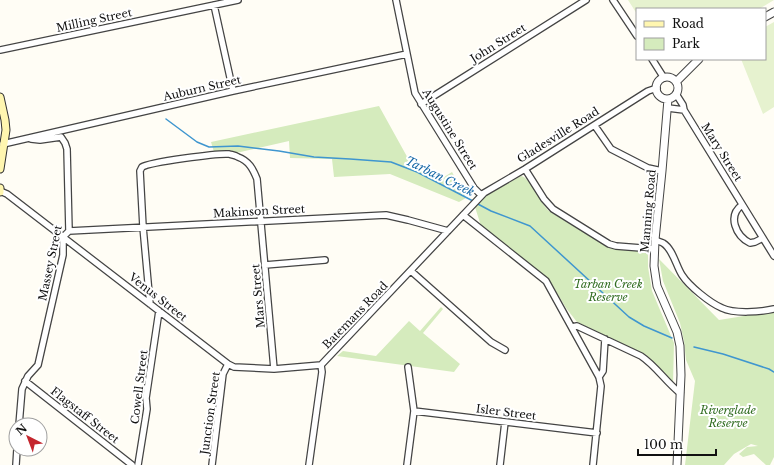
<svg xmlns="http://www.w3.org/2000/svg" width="774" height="465" viewBox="0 0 774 465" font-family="'Libre Baskerville',serif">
	<rect width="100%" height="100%" fill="#fffdf5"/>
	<path fill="#d5ebbd" d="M379,106L410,162L444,177L452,172L466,198L459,202L390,174L334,177L332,159L290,158L289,141L236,153L214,152L211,142Z
		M521,176C530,177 541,204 549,211L609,248L646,252L648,253V267L652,291L674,343L673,385L646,355L577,322L566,308L553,286L545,276L481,226L475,207L488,194Z
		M659,259L719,320L774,311V457L770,465H766L754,454L743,457L739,454L747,447L758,446L751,444L734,454L724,465H685L695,381L686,360L684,341L680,323L663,281Z
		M441,307L443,309L423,333L460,364L454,372L337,356L343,351L376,356L409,321L420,331Z"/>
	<path fill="#e6f2cf" d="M628,0H774L759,9H637V14Z
		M774,22V107L763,114L741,59H765V27Z"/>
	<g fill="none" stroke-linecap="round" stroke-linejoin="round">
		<path stroke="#3f96cf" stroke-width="1.5" d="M166,119L197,142L209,147L238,146L279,151L314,157L350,159L391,162L417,172L473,201
			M476,203L491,211L530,226L629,317L644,326L672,338
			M694,347L723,354L769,369L774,372"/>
		<g stroke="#444" stroke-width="8">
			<path id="minor" d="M396,0L415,93L474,188L481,195
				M613,0L637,36
				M214,5L233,91
				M0,50L238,0
				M652,59L664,78
				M676,94L683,105L684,110L774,256
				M421,104L586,0
				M668,108L684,110
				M595,126L611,149L648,168L662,171
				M3,144L233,91L407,54
				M525,169L544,199L553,209L609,244L616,246L654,249
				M0,191L7,194L228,364L234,367L274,369L321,365
				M742,205C727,216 736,236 750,243L755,242L763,238
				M463,215L546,281L599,377L601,386L593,465
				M69,231L386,215L408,220L448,231
				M655,240C657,241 661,242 663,243C673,249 676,266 682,275C689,286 710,303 722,308C734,314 761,312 774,309
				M265,265L325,260
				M411,271L491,342L505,350
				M150,304L143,227L140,171L142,167C150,162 218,153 229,154C232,155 235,155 238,157C249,161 253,169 257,179L274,369
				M572,327L577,326L641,356C656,366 666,382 680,393
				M321,365L484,193L525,169L648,91L657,88
				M599,377L603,371L605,339
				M25,381L132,465
				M414,411L597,433
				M19,425L22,389L28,376L38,365L63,255V237L69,231L67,149L65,143L61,137L40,140L31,139
				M16,465L17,449
				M138,465L147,409L146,398L159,311
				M212,465L223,374L228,364
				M309,465L322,372L321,365
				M407,465L414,411L408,367
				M500,465L505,422"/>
		</g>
		<g stroke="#444" stroke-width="9">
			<path id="tertiary" d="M765,17L774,12
				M656 88a11 11 0 1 1 22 0a11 11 0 1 1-22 0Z
				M676,82L699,59
				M668,99L662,171L655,240L654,266L657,286L677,332L680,346L681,375L677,465"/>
		</g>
		<g stroke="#333" stroke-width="9">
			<path id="secondary" d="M0,97L5,120L6,130L0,169
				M0,188V192"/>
		</g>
		<use href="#minor" stroke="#fff" stroke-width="5.5"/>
		<use href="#tertiary" stroke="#fff" stroke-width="7"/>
		<use href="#secondary" stroke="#fff6b0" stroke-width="7"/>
	</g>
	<g text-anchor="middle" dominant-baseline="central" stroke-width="4" stroke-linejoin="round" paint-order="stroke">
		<g font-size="11" fill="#111" stroke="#fff">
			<text transform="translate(94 20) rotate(-12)">Milling Street</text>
			<text transform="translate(498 43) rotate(-32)">John Street</text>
			<text transform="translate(202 88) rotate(-13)">Auburn Street</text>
			<text transform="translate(450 129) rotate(58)">Augustine Street</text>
			<text transform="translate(558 135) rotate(-32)">Gladesville Road</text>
			<text transform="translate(722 152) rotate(58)">Mary Street</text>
			<text transform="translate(259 211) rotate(-3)">Makinson Street</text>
			<text transform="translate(648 211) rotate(-85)">Manning Road</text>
			<text transform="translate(50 263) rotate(-78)">Massey Street</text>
			<text transform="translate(258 296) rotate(-95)">Mars Street</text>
			<text transform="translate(158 297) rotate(38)">Venus Street</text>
			<text transform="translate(355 315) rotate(-46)">Batemans Road</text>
			<text transform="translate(139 387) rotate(-83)">Cowell Street</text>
			<text transform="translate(506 412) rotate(7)">Isler Street</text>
			<text transform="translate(210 413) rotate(-82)">Junction Street</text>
			<text transform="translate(85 415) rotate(38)">Flagstaff Street</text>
		</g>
		<g font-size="11" font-style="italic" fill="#2f6b1f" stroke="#fff">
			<text x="608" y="284">Tarban Creek<tspan x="608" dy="13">Reserve</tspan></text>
			<text x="728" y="410">Riverglade<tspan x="728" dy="13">Reserve</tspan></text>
		</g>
		<g font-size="12" font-style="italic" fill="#1768a6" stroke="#fff">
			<text transform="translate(440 176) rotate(26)">Tarban Creek</text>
		</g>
	</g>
	<rect x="636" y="8" width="130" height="52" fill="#ffffff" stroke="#a0a0a0"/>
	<rect x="644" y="21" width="20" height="6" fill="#fff6b0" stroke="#a0a0a0"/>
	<text x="672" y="28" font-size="12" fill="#111111">Road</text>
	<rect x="644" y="38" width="20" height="12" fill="#d5ebbd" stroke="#a0a0a0"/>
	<text x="672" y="48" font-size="12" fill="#111111">Park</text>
	<g transform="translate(28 437) rotate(318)"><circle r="19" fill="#ffffff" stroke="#a0a0a0"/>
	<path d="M0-3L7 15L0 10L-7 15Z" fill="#c4262e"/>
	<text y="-6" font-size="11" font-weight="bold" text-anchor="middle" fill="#111111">N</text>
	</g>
	<path d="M638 449v6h78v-6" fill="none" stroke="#111111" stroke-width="2"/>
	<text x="644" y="449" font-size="12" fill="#111111" stroke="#ffffff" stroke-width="3" paint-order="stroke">100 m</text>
</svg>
